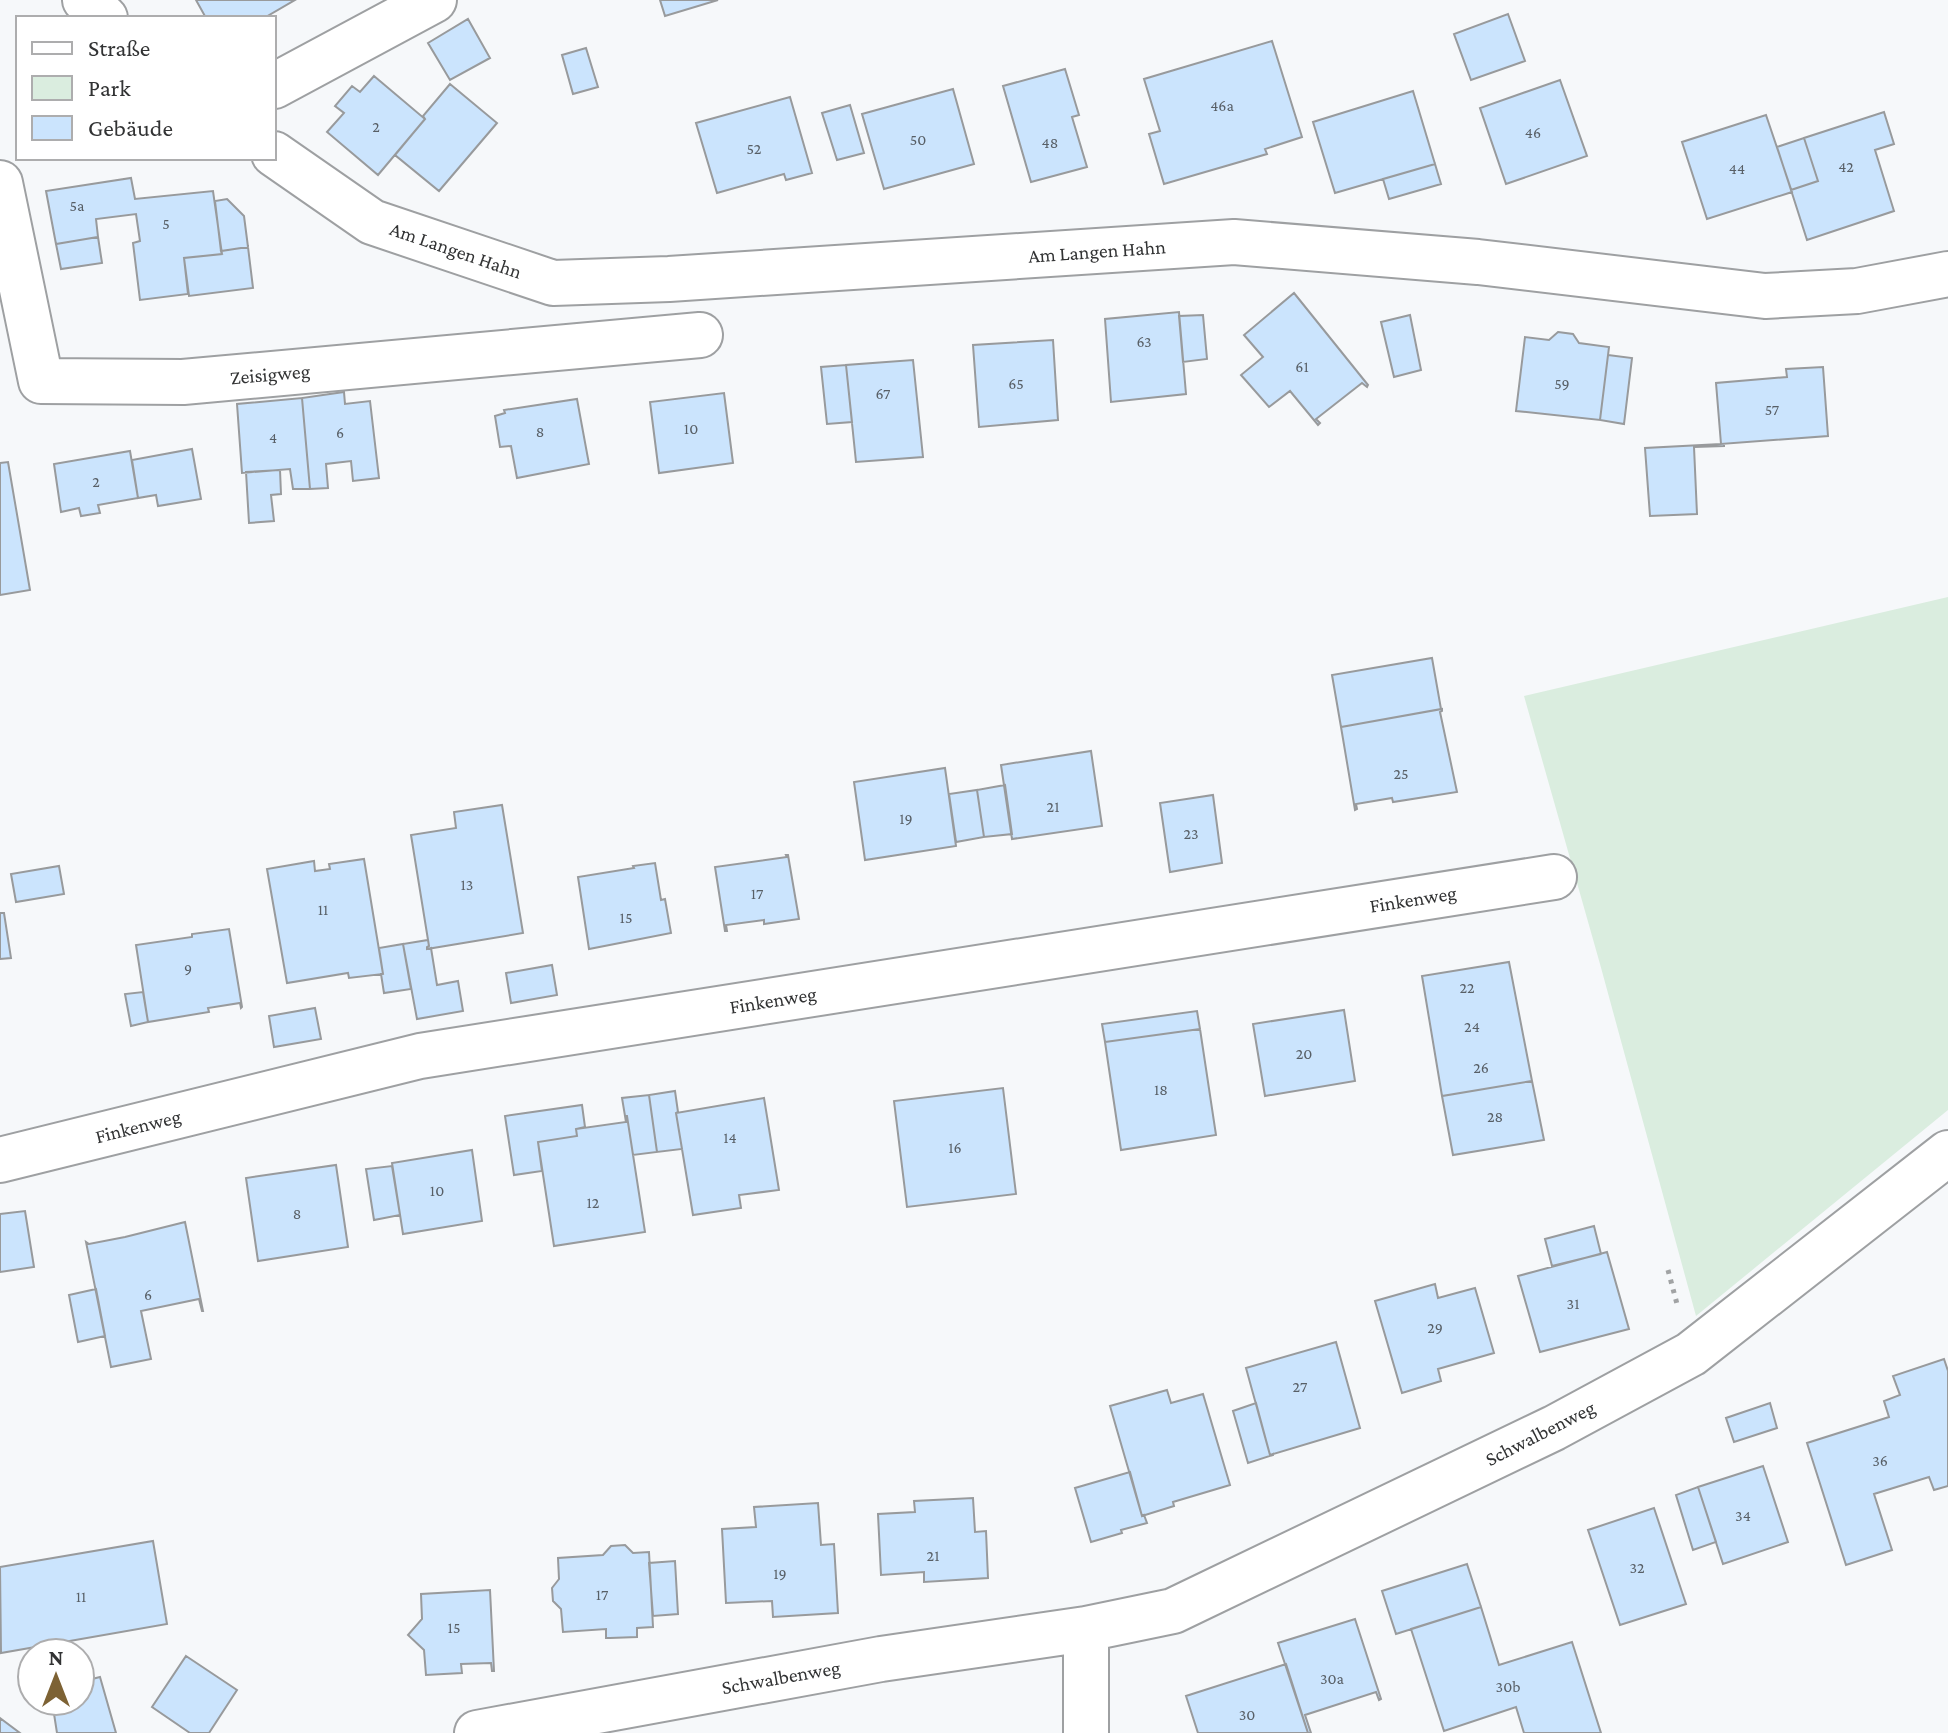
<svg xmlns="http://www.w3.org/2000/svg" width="1948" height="1733" viewBox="0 0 1948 1733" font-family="'Crimson Pro',serif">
	<rect width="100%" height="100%" fill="#f6f8fa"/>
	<path fill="#daeddf" d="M1948,597V1110L1696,1316L1600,964L1524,696Z"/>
	<path fill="#cbe4fd" stroke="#989a9c" stroke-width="2" d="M196,0H295L264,18H206Z
		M660,0H718L665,16Z
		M1508,14L1525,61L1471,80L1454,34Z
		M468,19L490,58L450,80L428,43Z
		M1272,41L1302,137L1265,149L1267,154L1164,184L1149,134L1160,131L1144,79Z
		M586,48L598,87L573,94L562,55Z
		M1065,69L1079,115L1072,117L1087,167L1031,182L1003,86Z
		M374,76L425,119L378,175L327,132L344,113L335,106L352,86L360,92Z
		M1560,80L1587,156L1506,184L1480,108Z
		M450,84L497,123L439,191L395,155L425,119L423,116Z
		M953,89L974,164L884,189L862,114Z
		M1413,91L1435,164L1335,193L1313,122Z
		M790,97L812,173L786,180L784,174L717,193L696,123Z
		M850,105L864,153L837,160L822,113Z
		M1884,112L1894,144L1875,150L1894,211L1807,240L1791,190L1818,181L1804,138Z
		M1766,115L1792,192L1707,219L1682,142Z
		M1804,138L1818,181L1791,190L1777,147Z
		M1435,164L1441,184L1389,199L1383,179Z
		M131,178L135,199L213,191L222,254L184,258L188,294L140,300L133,243L140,241L136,214L96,219L98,237L56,244L46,191Z
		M227,199L244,216L248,247L221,251L215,201Z
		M98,237L102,263L61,269L56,244Z
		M248,247L253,288L189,296L184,258L222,254L221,251Z
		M1294,293L1368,385L1367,387L1362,383L1316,419L1320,423L1318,425L1290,391L1269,407L1241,375L1263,357L1244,335Z
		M1179,312L1186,394L1111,402L1105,319Z
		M1203,315L1207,359L1183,362L1179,316Z
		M1410,315L1421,370L1394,377L1381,322Z
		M1558,332L1573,334L1579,343L1609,347L1600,420L1516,411L1525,337L1549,340Z
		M1053,340L1058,420L979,427L973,345Z
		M1608,355L1632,358L1624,424L1600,420Z
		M913,360L923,457L856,462L846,365Z
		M846,365L852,422L827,424L821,367Z
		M1823,367L1828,436L1721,444L1716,383L1787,377L1786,369Z
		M344,392L345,404L370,401L379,478L353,481L351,461L326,464L328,488L310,489L302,398Z
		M724,393L733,463L659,473L650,402Z
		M302,398L310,489H293L290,469L242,473L237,404Z
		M577,399L589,464L517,478L511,446L500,447L495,416L505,413L504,410Z
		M1721,444H1724V446L1694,447L1697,514L1650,516L1645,448Z
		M192,449L201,499L158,506L156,495L138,498L132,460Z
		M130,451L138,498L98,505L100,513L81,516L79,508L61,512L54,464Z
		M8,462L30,590L0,595V463Z
		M280,470L281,494L271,495L274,521L249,523L246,472Z
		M1432,658L1441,709L1341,727L1332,675Z
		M1442,709V711L1440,712L1457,792L1393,802L1392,798L1356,804L1357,809L1355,810L1341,727Z
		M1091,751L1102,826L1012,839L1001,765Z
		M945,768L956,846L865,860L854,782Z
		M1005,785L1012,834L984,837L977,790Z
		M977,790L984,837L956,842L949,794Z
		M1213,795L1222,863L1170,872L1160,803Z
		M502,805L523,933L427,949V947L429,946L411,835L456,828L454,812Z
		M786,855H788L799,919L764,924V920L726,925L727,931H725L715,867L787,857Z
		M364,859L383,974L349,978L348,973L287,983L267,869L314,861L315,871L330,869L329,864Z
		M655,863L661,900L665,899L671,933L589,949L578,877L634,868L633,866Z
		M59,866L64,894L16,902L11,874Z
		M0,913H4L11,958L0,959Z
		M229,929L242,1007L241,1008L240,1003L208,1008L209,1012L148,1022L136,945L192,937V934Z
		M428,940L429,946L427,947V949L431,948L437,985L458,981L463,1011L417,1019L403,944Z
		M403,944L411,989L384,993L381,974H383L379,948Z
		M1509,962L1532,1081L1442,1096L1422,976Z
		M552,965L557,995L511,1003L506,973Z
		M143,992L148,1022L131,1026L125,994Z
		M315,1008L321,1039L274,1047L269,1016Z
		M1344,1010L1355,1081L1265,1096L1253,1024Z
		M1197,1011L1200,1029L1105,1042L1102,1024Z
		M1200,1029L1216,1135L1121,1150L1105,1042Z
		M1532,1081L1544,1140L1453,1155L1442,1096Z
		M1003,1088L1016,1194L907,1207L894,1101Z
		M675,1091L678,1112L676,1113L682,1149L657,1152L649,1095Z
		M649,1095L657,1152L633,1155L627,1116H625L622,1098Z
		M764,1098L779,1190L739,1195L741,1208L693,1215L676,1113Z
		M582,1105L585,1127L576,1129L577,1136L538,1142L542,1171L514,1175L505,1116Z
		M625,1116H627L645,1232L554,1246L538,1142L577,1136L576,1129L626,1122Z
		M472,1150L482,1221L403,1234L392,1163Z
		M336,1165L348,1247L258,1261L246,1178Z
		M392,1166L400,1215L374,1220L366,1169Z
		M25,1211L34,1267L0,1272V1214Z
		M185,1222L203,1311H202L199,1299L141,1311L151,1359L111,1367L86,1242L89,1244L125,1237Z
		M1594,1226L1601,1254L1552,1266L1545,1239Z
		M1607,1252L1629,1329L1540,1352L1518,1276Z
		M1435,1284L1438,1298L1475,1288L1494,1353L1438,1369L1441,1381L1402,1393L1375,1301Z
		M96,1289L105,1336L78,1342L69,1295Z
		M1336,1342L1360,1428L1270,1455L1246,1368Z
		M1944,1359L1948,1371V1486L1934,1490L1929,1477L1874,1494L1892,1550L1846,1565L1807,1443L1889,1417L1884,1401L1900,1395L1893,1376Z
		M1167,1390L1171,1403L1203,1394L1230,1485L1173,1502L1174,1506L1142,1516L1110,1406Z
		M1256,1403L1270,1455L1273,1454V1455L1248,1463L1233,1411Z
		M1770,1403L1777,1428L1734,1442L1726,1418Z
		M1763,1466L1788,1542L1723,1564L1698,1487Z
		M1130,1472L1142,1516L1144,1515L1147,1523L1121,1530L1122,1533L1091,1542L1075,1488Z
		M1698,1487L1716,1542L1693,1550L1676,1495Z
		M973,1498L975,1532L986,1531L988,1578L924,1582V1572L881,1575L878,1514L915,1512L914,1501Z
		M818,1503L821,1545L834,1544L838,1613L773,1617L772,1601L726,1603L722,1529L756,1527L754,1507Z
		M1654,1508L1686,1604L1620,1625L1588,1530Z
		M153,1541L167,1624L1,1653L0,1567Z
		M625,1545L633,1553L649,1552L653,1627L637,1628V1637L610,1638H606V1629L563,1632L561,1609L553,1601L552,1588L559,1579L558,1558L603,1555L611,1546Z
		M675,1561L678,1614L653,1616L649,1563Z
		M1467,1564L1481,1607L1396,1634L1382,1591Z
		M490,1590L494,1671H492L491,1663L461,1664L462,1673L426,1675L424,1650L408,1635L422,1619L421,1594Z
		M1481,1607L1499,1665L1572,1642L1601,1733H1524L1516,1707L1444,1731L1411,1629Z
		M1355,1619L1381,1699L1379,1700L1376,1692L1305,1715L1311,1733H1308L1278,1643Z
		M186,1656L237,1690L209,1733H190L152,1707Z
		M1286,1664L1308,1733H1198L1186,1696Z
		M100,1677L116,1733H57L52,1701H80V1682Z
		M0,1718L20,1733H0Z"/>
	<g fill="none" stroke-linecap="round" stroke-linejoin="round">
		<g stroke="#9ea0a2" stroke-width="48">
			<path id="street" d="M85,0L105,18
				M274,86L434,0
				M274,154L372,222L553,283L669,279L1234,242L1478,262L1765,296L1857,291L1948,274
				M0,183L41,381L183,382L700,335
				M0,1160L420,1056L1554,877
				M477,1733L881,1659L1086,1629L1173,1611L1554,1428L1691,1354L1948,1153
				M1086,1733V1629"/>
		</g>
		<path stroke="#a1a3a4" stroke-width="5" stroke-dasharray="4 6" stroke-linecap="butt" d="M1668,1270L1677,1304"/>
		<use href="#street" stroke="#fff" stroke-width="44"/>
	</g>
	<g text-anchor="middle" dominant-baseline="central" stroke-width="7" stroke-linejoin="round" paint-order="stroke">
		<g font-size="16" fill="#585f66">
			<text x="1222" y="105">46a</text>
			<text x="376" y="126">2</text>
			<text x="1533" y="132">46</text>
			<text x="918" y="139">50</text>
			<text x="1050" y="142">48</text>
			<text x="754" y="148">52</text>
			<text x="1846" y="166">42</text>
			<text x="1737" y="168">44</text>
			<text x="77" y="205">5a</text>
			<text x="166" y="223">5</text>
			<text x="1144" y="341">63</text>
			<text x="1302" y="366">61</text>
			<text x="1016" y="383">65</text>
			<text x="1562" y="383">59</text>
			<text x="883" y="393">67</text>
			<text x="1772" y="409">57</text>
			<text x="691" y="428">10</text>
			<text x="540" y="431">8</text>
			<text x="340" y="432">6</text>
			<text x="273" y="437">4</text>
			<text x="96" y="481">2</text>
			<text x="1401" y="773">25</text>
			<text x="1053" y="806">21</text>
			<text x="906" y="818">19</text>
			<text x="1191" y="833">23</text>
			<text x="467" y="884">13</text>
			<text x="757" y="893">17</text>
			<text x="323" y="909">11</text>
			<text x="626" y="917">15</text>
			<text x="188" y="968">9</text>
			<text x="1467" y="987">22</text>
			<text x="1472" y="1026">24</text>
			<text x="1304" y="1053">20</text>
			<text x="1481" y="1067">26</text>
			<text x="1161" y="1089">18</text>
			<text x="1495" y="1116">28</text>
			<text x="730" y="1137">14</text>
			<text x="955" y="1147">16</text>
			<text x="437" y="1190">10</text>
			<text x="593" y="1202">12</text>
			<text x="297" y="1213">8</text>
			<text x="148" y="1294">6</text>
			<text x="1573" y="1303">31</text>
			<text x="1435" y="1327">29</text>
			<text x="1300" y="1386">27</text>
			<text x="1880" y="1460">36</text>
			<text x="1743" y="1515">34</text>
			<text x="933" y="1555">21</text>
			<text x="1637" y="1567">32</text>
			<text x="780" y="1573">19</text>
			<text x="602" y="1594">17</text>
			<text x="81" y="1596">11</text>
			<text x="454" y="1627">15</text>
			<text x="1332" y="1678">30a</text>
			<text x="1508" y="1686">30b</text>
			<text x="1247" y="1714">30</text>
		</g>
		<g font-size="20" fill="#323334" stroke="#fff">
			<text transform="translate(456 250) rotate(19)">Am Langen Hahn</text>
			<text transform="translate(1097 251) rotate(-4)">Am Langen Hahn</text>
			<text transform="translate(270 374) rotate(-5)">Zeisigweg</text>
			<text transform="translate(1413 899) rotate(-9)">Finkenweg</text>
			<text transform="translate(773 1000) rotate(-9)">Finkenweg</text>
			<text transform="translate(138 1126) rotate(-14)">Finkenweg</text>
			<text transform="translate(1540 1433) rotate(-27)">Schwalbenweg</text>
			<text transform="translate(781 1677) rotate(-10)">Schwalbenweg</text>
		</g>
	</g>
	<rect x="16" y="16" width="260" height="144" fill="#ffffff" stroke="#adadae" stroke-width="2"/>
	<rect x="32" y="42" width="40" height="12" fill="#ffffff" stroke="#adadae" stroke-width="2"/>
	<text x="88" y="56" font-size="24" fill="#323334">Straße</text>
	<rect x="32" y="76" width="40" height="24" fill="#daeddf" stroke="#adadae" stroke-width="2"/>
	<text x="88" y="96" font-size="24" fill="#323334">Park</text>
	<rect x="32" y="116" width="40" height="24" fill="#cbe4fd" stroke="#adadae" stroke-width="2"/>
	<text x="88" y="136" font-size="24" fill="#323334">Gebäude</text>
	<g transform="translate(56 1677)"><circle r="38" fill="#ffffff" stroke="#adadae" stroke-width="2"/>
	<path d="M0-6L14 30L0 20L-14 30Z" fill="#7d6234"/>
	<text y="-12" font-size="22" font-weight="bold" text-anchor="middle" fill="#323334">N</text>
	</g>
</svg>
